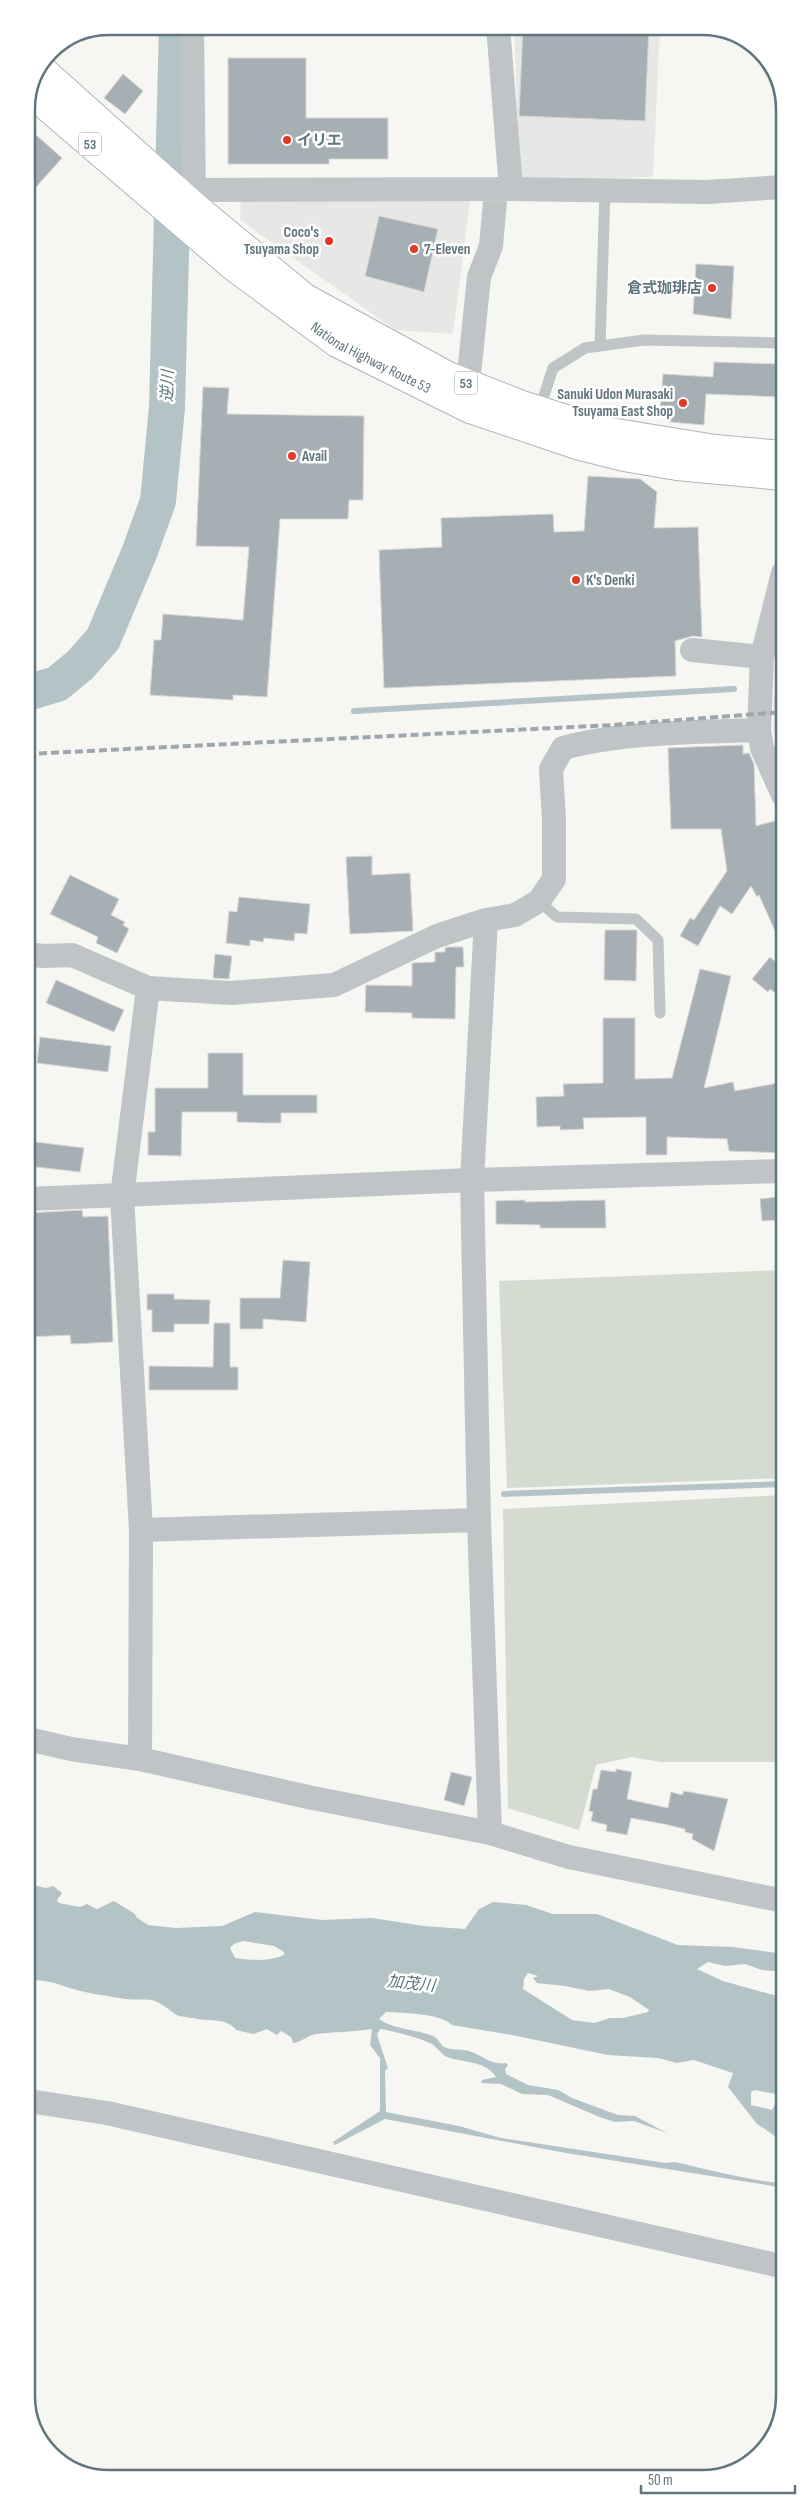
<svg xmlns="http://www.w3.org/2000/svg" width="811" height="2505" viewBox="0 0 811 2505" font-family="'Sofia Sans Condensed','Noto Sans JP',sans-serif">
	<rect width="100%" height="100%" fill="#f6f6f2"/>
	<path fill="#e7e7e6" d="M514,26H660L653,177L520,182Z
		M471,193L453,334L395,330L240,220L241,194Z
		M783,693V752H782L774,729L773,698Z"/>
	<path fill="#d6dbd2" d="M783,1270L784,1478L507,1488L499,1281Z
		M784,1495V1762H661L631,1757L596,1765L579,1830L508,1808L503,1509Z"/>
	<path fill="#b4c4c6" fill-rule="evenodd" d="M28,1884L46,1888L53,1886L62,1893L57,1900L59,1903L80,1907L87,1904L97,1909L114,1901L135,1914L136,1917L148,1925L176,1928L222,1926L255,1912L322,1920L372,1918L424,1926L465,1929L479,1909L493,1902L526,1905L553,1914H597L678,1945L733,1947L784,1954V1972L762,1970L745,1964L725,1966L708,1962L697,1969L723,1981L784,1998V2142L757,2124L728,2087L733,2073L694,2060L677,2063L658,2058L608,2055L512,2035L452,2025C440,2013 403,2013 386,2012L379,2019C394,2030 416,2029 433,2036C438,2038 440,2044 444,2047C451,2050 456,2049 463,2050C479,2051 489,2066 506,2063L508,2065L505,2069L506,2074L528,2085L558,2090L572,2098L618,2115L635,2116L667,2133L634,2121L615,2122L602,2118L548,2095L522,2094L501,2084L481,2083L482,2080L496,2077C485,2060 463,2063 447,2057C441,2054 437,2047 432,2044C423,2039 390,2030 380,2029L377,2035L388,2068L385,2071L386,2112L459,2126L501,2138L666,2163L675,2162C709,2170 744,2179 779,2183V2187L566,2153L385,2119L335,2145L333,2142L380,2111V2058L370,2045L372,2029C353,2032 334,2032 316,2034C307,2036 301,2042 293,2043L291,2037L281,2031L277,2035L267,2029L253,2034L236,2030C227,2017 207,2022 193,2018C188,2017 179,2017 175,2014C170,2010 158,2001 152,2000C145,1999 135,2000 126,1999C109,1996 90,1994 73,1989C59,1985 44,1978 29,1981L28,1932L33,1929V1926H28ZM243,1941L274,1946L284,1952V1955C268,1962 251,1960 235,1958L230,1948L234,1944ZM528,1973L538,1976L533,1978L537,1983L565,1986L589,1991L609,1989L630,1997L649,2010L648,2012L623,2018H610L594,2023L572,2020L523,1989L524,1979ZM754,2090L776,2094L778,2100L772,2110L751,2105V2092Z"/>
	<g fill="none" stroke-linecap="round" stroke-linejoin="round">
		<path stroke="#b4c4c6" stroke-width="6" d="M354,711L734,689
			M504,1494L784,1484"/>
		<path stroke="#b4c4c6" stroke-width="36" d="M27,693L57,684L80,665L103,639L140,551L158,501L167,407L177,26"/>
	</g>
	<path fill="#a5afb4" stroke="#d7d7d5" d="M523,26H649L645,121L519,116Z
		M228,58H306V118H388V159H329V164H228Z
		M123,74L143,91L125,114L104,98Z
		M26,126L62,158L27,197L26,167Z
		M379,216L438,229L424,292L365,276Z
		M696,264L734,266L731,319L693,314Z
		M714,362L778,364L777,376L782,375V397L706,394L704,425L670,422L671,418H663V413H660L663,374L713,377Z
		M203,387L229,388L227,414L364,416L363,500H349L348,519H280L267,697L233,695V700L150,695L154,640H161L163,614L243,620L249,547L196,546Z
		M588,476L640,479L657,492L654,528L698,527L702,637L693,636L675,641L676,676L384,688L379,550L442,547L441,518L553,514L554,532L584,531Z
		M743,745V754L749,753L754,764L756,826L778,820L783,835V882L775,886L783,903V949L759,895L757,897L751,886L732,914L720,906L698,946L680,936L690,918L694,920L727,871L721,829H671L668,748Z
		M372,856V875L410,873L413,931L350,934L346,857Z
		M70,875L119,899L111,915L125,922L123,925L129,929L117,953L96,943L98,937L50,914Z
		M239,897L310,904L307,934L295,933L294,941L264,938L263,942L250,940V946L226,943L229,911L237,912Z
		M605,930H637L636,981L604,980Z
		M448,947H463L464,967H456L455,1019L412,1018V1013L365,1012L366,985L412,986V963L435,962V952H445V948Z
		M215,954L232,956L229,979L213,978Z
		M770,957L783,968V999L770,989L768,992L752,979Z
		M700,969L731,976L704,1088L733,1082L735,1091L783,1082V1153L729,1151L727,1139L667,1137V1155H646V1117L583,1118L584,1129L560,1130V1126L537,1127L536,1097L564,1096L563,1084L603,1083V1018H635V1079L672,1078Z
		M56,980L124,1010L114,1032L46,1003Z
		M40,1037L111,1046L108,1072L37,1063Z
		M208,1053H243V1095H317V1113H281V1123H263L237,1122V1112H182L181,1156L148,1155V1132H155V1088H208Z
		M28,1141L84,1148L80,1172L28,1166Z
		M777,1197L780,1220L762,1221L760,1199Z
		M525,1200V1202L605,1200L606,1228H540V1225L496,1224V1201Z
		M82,1210L83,1217L108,1216L113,1342L71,1344L70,1335L28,1337V1213Z
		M283,1260L310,1262L306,1322L263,1319V1329H240V1298H280Z
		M147,1294H174V1299L210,1300L209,1324H174V1332H152V1310H147Z
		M214,1323H230V1367H238V1390H149V1366L213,1367Z
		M616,1769L632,1772L627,1799L668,1808L671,1792L682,1795L684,1791L728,1799L714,1851L692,1839L693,1834L685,1832V1829L664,1824L631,1818L627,1835L606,1831L607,1825L591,1821L593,1812L589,1811L593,1789H597L601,1770L616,1772Z
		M451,1772L472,1777L464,1806L444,1800Z"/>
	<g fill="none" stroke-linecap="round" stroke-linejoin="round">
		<g stroke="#b0b5b8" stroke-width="30">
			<g id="trunk">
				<path d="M42,70L194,206L305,298L448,376L522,405L604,431L715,449L782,455"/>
				<path id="s1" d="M31,93L234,267L337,343L470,409L580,446L624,457L677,466L782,476"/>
			</g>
		</g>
		<path stroke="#bfc4c7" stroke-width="11" d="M600,346L605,191
			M539,411L553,368L585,348L644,340L782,343
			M539,901L557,917L636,919L658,940L660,1013"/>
		<path stroke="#bfc4c7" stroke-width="24" d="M192,26L194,206
			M498,26L511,189
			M194,190L511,189L707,192L782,187
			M463,401L468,384L479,277L491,246L496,189
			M783,573L762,657L759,730L762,748L783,795
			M692,650L762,657
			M486,920L472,1180L479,1520L490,1833
			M27,954L43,956L72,955L148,988L231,993L334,985L437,936L486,920L515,915L539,901L554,879V820L551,769L563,748C620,732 699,732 759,730
			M28,1199L472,1180L783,1171
			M141,1530L479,1520
			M28,1739L71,1749L140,1759L308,1797L490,1833L569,1857L784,1901
			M140,1759L141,1530L122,1196L148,988
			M29,2101L107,2113L785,2267"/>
		<use href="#trunk" stroke="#fff" stroke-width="28"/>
		<path stroke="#9ea7ab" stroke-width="4" stroke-dasharray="8 4" stroke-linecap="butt" d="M27,754L614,725L783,712"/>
	</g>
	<g fill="#e43725" stroke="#fff" stroke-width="2">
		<circle cx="287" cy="140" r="5"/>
		<circle cx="329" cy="241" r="5"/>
		<circle cx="414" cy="249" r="5"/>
		<circle cx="712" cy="288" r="5"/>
		<circle cx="683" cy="403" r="5"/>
		<circle cx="292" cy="456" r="5"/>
		<circle cx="576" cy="580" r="5"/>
	</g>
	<g text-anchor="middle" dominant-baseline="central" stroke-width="5" stroke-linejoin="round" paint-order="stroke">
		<g fill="#fff" stroke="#909ea5" stroke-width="1">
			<rect x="79" y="132.5" width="22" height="23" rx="4"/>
			<rect x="455" y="371.5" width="22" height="23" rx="4"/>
		</g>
		<g font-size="14" font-weight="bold" fill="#61757e">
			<text x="90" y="144">53</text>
			<text x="466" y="383">53</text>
		</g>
		<g font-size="15" font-weight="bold" fill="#61757e" stroke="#fff" text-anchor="start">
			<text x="297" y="140">イリエ</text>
			<text x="319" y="232" text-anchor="end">Coco's<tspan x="319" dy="17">Tsuyama Shop</tspan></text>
			<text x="424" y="249">7-Eleven</text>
			<text x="702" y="288" text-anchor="end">倉式珈琲店</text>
			<text x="673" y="394" text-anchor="end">Sanuki Udon Murasaki<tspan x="673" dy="17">Tsuyama East Shop</tspan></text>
			<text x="302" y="456">Avail</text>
			<text x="586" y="580">K's Denki</text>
		</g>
		<g font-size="15" fill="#61757e" stroke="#fff">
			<text stroke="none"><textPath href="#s1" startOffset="432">National Highway Route 53</textPath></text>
		</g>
		<g font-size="16" font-style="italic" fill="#5b7679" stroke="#fff">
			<text transform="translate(168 386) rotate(-88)">逆川</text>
			<text transform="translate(411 1984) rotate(6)">加茂川</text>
		</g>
	</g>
	<path d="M0 0H811V2505H0ZM109 35H702A74 74 0 0 1 776 109V2396A74 74 0 0 1 702 2470H109A74 74 0 0 1 35 2396V109A74 74 0 0 1 109 35Z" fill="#fff" fill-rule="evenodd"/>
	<path fill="none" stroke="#61757e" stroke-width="2.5" d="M109 35H702A74 74 0 0 1 776 109V2396A74 74 0 0 1 702 2470H109A74 74 0 0 1 35 2396V109A74 74 0 0 1 109 35Z"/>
	<path d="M641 2485v8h154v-8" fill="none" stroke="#61757e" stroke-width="2.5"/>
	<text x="648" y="2485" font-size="15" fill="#61757e" stroke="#ffffff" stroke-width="4" paint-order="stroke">50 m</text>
</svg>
